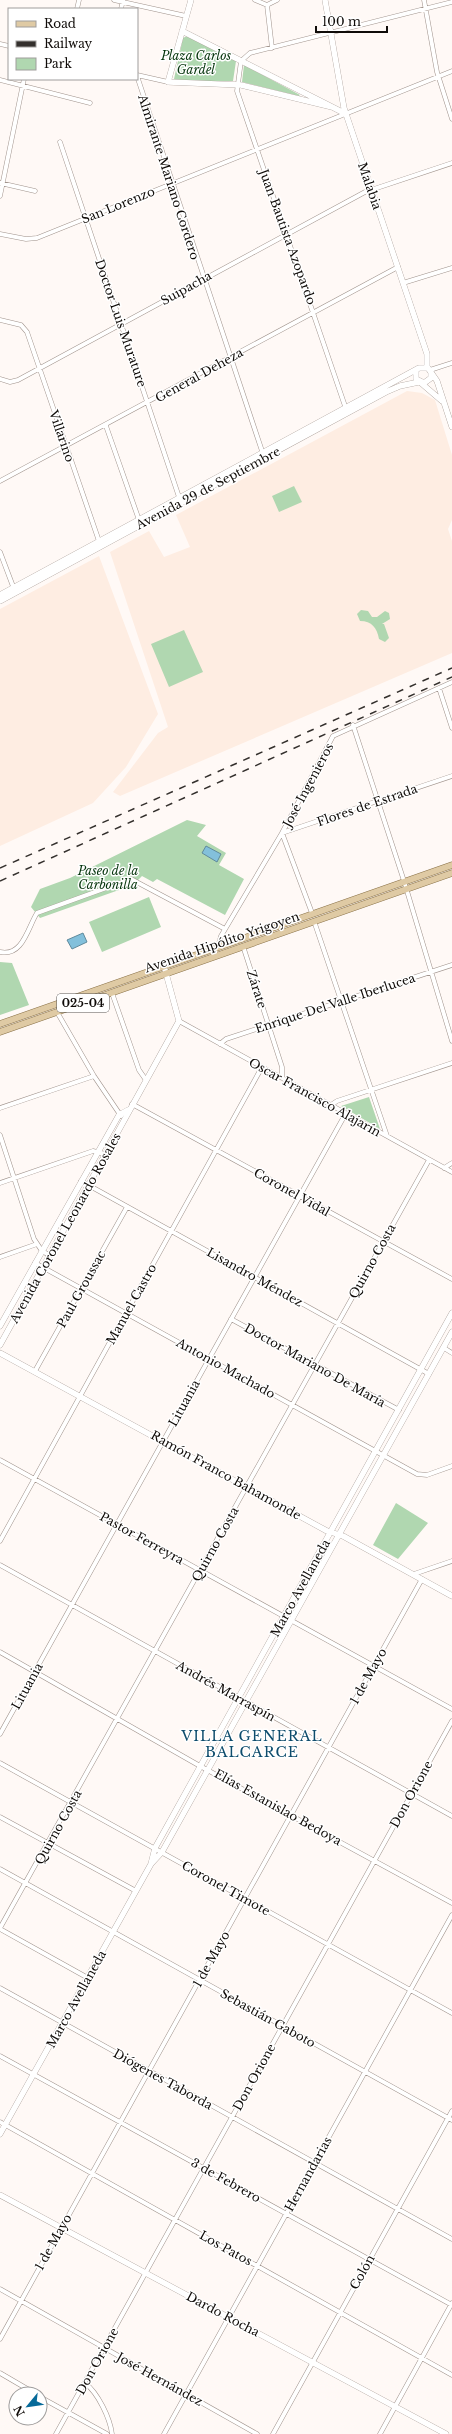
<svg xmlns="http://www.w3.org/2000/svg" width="452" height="2434" viewBox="0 0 452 2434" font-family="'Libre Baskerville',serif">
	<rect width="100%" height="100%" fill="#fff9f6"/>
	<path fill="#feede2" d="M407,391L422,393L435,400L452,455V520L448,529L452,541V653L120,796L113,792L158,733L168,727L110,552L149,531L164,557L190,547L176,515Z
		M99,556L158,714L126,767L93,803L0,846V609Z"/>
	<path fill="#b0d7b0" d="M187,36L236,61L233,81H176L174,79L183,38Z
		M244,65L300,95L299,96L242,82Z
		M294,486L302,502L279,512L272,496Z
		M361,610L368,611L372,617H377L385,611L389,613L390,619L382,624H384L389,638L385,642L379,639C377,628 372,621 360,621L357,614Z
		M184,630L203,672L169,687L151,644Z
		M187,820L206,825L197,836L226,853L219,865L244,879L225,915L157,879L153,882L142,876L133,885L40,918L31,907L40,889L70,878Z
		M149,897L161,927L102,952L89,922Z
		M0,962L12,963L29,1005L0,1015Z
		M369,1097L380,1129L341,1106Z
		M396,1503L428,1523L398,1559L373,1545Z"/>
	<path fill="#83c0db" stroke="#608a9c" d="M206,846L221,854L217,862L202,853Z
		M83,933L87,942L72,949L67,940Z"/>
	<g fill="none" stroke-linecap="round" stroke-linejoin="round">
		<g stroke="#a0938c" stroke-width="5">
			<path id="street" d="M114,0L186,16
				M255,0L267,5L277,0
				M424,0L437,72L452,119
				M267,5L272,48
				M77,9L79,0
				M121,9L123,0
				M0,44L9,46
				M137,75L168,82
				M137,76L263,454
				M0,80L90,103
				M60,142L180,500
				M0,183L35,191
				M0,196L24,79
				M0,234L26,239L37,238L452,71
				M403,283L452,268
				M0,320L21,325L27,332L100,544
				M430,370L452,363
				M0,379L10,382L18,380L365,192L452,163
				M346,409L237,91L241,61L250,53L452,2
				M106,426L139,520
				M0,481L398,267
				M0,552L14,589
				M439,688L452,728
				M353,725L404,881L452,1041
				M282,833L452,776
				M282,833L312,913
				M314,921L387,1136
				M243,946L282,1067V1078
				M218,947L221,936L282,833L333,736L452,682
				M0,952C23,957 28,927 37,913L131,879L225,929
				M112,993L139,1070L146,1080
				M57,1012L94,1076L121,1116
				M179,1021L452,1172
				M220,1044L226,1039L452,965
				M132,1104L452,1279
				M331,1105L337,1101L452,1063
				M0,1108L94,1076
				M0,1135L34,1239L42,1251L49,1255
				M444,1168L452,1163
				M81,1181L429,1374
				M0,1183L93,1151L105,1154
				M0,1257L37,1244
				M35,1263L417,1474L427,1475L452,1466
				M231,1319L399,1410
				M444,1348L452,1353
				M35,1371L127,1207
				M0,1460L452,1709
				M0,1541L262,1067
				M0,1565L452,1816
				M414,1574L452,1561
				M0,1652L200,1766L452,1903
				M0,1734L346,1113
				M0,1763L452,2013
				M0,1817L136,1891
				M0,1869L452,2120
				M0,1928L429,1160
				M0,1929L88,1978
				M0,1988L452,2239
				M0,2056L452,2305
				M0,2122L452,2375
				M0,2289L257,2434
				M0,2339L422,1579
				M0,2373L36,2394
				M85,2383C98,2393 110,2418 112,2434
				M40,2397L107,2434
				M56,2434L452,1721
				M164,2434L452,1915
				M273,2434L452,2111
				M380,2434L452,2303"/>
		</g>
		<g stroke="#a0938c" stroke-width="6">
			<path id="secondary" d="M191,0L168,82L241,85L332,107
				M325,0L344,108L427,354V368
				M182,31L346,114
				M416,371V379L424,383L431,378V372
				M421,383L442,401
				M0,595L419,368H428L437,381L452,427
				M0,601L386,392L400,386L419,382
				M0,1326L119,1115L128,1110
				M0,1345L179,1021L164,966
				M0,1353L327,1531L343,1536L452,1596
				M151,1864L155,1848L452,1313
				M0,2134L151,1864L162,1852L452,1332
				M0,2195L446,2434"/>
		</g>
		<g stroke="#887046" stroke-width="7">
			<path id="primary" d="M0,1024L452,865
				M0,1032L452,873"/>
		</g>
		<use href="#street" stroke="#fff" stroke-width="4"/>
		<use href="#secondary" stroke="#fff" stroke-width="5.5"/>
		<use href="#primary" stroke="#dfcaa4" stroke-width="6"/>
		<path stroke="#34302d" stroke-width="1.5" stroke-dasharray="7 7" stroke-linecap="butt" d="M0,868L452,668
			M0,881L452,677"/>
	</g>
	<g text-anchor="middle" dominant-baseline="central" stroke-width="3" stroke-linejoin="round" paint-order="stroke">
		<rect fill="#fff" stroke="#575452" stroke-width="1" x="57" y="994" width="52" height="18" rx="3"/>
		<g font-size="11" font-weight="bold" fill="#0f0b08">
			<text x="83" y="1003">025-04</text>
		</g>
		<g font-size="12" font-style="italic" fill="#06350d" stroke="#fff">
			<text x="196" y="55">Plaza Carlos<tspan x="196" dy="14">Gardel</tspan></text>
			<text x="108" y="870">Paseo de la<tspan x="108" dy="14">Carbonilla</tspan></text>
		</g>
		<g font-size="12" fill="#0f0b08" stroke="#fff">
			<text transform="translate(169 177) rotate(72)">Almirante Mariano Cordero</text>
			<text transform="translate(370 186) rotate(71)">Malabia</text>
			<text transform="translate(118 205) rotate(-22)">San Lorenzo</text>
			<text transform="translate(288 237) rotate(70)">Juan Bautista Azopardo</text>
			<text transform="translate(186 288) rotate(-29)">Suipacha</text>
			<text transform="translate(121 323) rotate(71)">Doctor Luis Murature</text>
			<text transform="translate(199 375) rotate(-29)">General Deheza</text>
			<text transform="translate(62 436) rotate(71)">Villarino</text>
			<text transform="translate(208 488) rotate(-28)">Avenida 29 de Septiembre</text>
			<text transform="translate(308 785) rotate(-62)">José Ingenieros</text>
			<text transform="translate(367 805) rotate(-19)">Flores de Estrada</text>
			<text transform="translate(222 942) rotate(-19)">Avenida Hipólito Yrigoyen</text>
			<text transform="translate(257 989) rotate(72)">Zárate</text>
			<text transform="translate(335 1003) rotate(-18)">Enrique Del Valle Iberlucea</text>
			<text transform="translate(315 1097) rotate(29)">Oscar Francisco Alajarín</text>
			<text transform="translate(292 1192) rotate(29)">Coronel Vidal</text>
			<text transform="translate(65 1228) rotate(-61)">Avenida Coronel Leonardo Rosales</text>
			<text transform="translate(372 1261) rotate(-61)">Quirno Costa</text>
			<text transform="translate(255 1277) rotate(29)">Lisandro Méndez</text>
			<text transform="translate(81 1289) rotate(-61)">Paul Groussac</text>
			<text transform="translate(131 1304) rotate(-61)">Manuel Castro</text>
			<text transform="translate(315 1365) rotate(29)">Doctor Mariano De María</text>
			<text transform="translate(226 1368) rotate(29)">Antonio Machado</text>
			<text transform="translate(184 1403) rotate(-61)">Lituania</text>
			<text transform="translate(226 1475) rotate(29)">Ramón Franco Bahamonde</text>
			<text transform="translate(142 1538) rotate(29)">Pastor Ferreyra</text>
			<text transform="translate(215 1544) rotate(-61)">Quirno Costa</text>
			<text transform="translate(300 1588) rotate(-61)">Marco Avellaneda</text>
			<text transform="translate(368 1676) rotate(-61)">1 de Mayo</text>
			<text transform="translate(27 1686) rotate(-61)">Lituania</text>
			<text transform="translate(226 1691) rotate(29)">Andrés Marraspín</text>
			<text transform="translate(411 1794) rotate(-61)">Don Orione</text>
			<text transform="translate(278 1807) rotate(29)">Elías Estanislao Bedoya</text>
			<text transform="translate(58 1827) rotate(-61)">Quirno Costa</text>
			<text transform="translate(226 1888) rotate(29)">Coronel Timote</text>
			<text transform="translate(211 1959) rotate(-61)">1 de Mayo</text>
			<text transform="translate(76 1999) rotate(-61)">Marco Avellaneda</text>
			<text transform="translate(268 2018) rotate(29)">Sebastián Gaboto</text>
			<text transform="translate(254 2077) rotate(-61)">Don Orione</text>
			<text transform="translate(163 2079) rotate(29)">Diógenes Taborda</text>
			<text transform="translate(308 2174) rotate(-61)">Hernandarias</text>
			<text transform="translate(226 2180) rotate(29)">3 de Febrero</text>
			<text transform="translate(53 2242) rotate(-61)">1 de Mayo</text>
			<text transform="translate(226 2248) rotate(29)">Los Patos</text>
			<text transform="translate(362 2272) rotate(-61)">Colón</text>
			<text transform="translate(223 2314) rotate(28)">Dardo Rocha</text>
			<text transform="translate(97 2361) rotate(-61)">Don Orione</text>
			<text transform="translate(160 2379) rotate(29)">José Hernández</text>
		</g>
		<g font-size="14" letter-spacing="1" fill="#0e4c6c" stroke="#fff">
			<text x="252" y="1736">VILLA GENERAL<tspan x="252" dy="16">BALCARCE</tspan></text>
		</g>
	</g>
	<rect x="8" y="8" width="130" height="72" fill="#ffffff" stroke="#9f9d9c"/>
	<rect x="16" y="21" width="20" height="6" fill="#dfcaa4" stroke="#9f9d9c"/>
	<text x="44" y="28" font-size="12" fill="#0f0b08">Road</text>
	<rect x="16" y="41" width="20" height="6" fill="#34302d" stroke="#9f9d9c"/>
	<text x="44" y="48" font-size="12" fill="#0f0b08">Railway</text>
	<rect x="16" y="58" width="20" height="12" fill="#b0d7b0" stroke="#9f9d9c"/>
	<text x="44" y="68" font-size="12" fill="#0f0b08">Park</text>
	<g transform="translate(28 2406) rotate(241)"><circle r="19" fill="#ffffff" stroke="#9f9d9c"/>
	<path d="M0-3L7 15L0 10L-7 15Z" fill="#076a99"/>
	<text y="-6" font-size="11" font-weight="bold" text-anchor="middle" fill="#0f0b08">N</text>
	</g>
	<path d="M316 26v6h71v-6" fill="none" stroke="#0f0b08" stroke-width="2"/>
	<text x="322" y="26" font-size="12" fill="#0f0b08" stroke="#ffffff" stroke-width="3" paint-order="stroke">100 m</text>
</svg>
